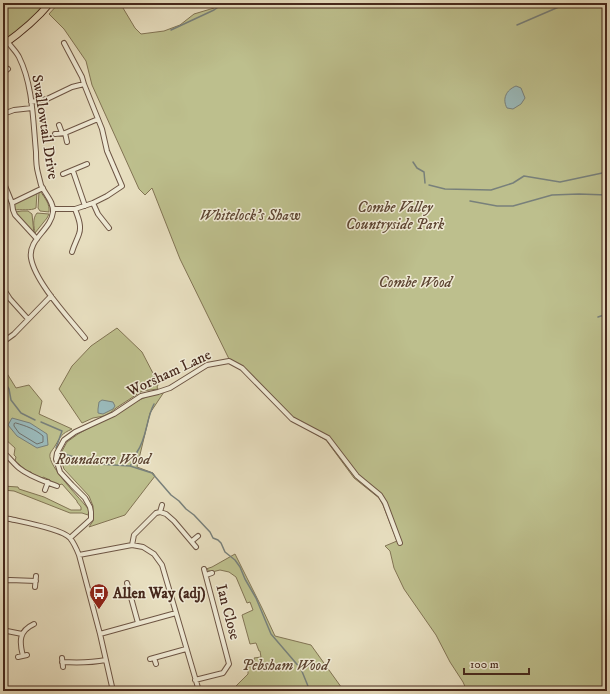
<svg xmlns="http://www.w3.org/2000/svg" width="610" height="694" viewBox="0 0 610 694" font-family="'IM FELL DW Pica',serif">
	<rect width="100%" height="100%" fill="#e7debf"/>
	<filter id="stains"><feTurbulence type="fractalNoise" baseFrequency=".005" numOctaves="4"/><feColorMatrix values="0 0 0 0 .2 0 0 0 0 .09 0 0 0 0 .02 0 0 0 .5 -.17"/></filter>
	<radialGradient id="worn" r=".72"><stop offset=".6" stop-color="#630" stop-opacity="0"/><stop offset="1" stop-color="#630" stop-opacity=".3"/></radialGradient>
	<path fill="#bdbf8d" stroke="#827454" d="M3,3H45C32,18 20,30 3,42Z
		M59,3H120L135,28L141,34L164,31L180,25L194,14L214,8L220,3H607V691H467L463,682L450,662L436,635L404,589L394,568L390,551L385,546L397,541L383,505L379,498L354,478L326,440L291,420L240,369L231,363L180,259L152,188L145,195L139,189L92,85L86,61L64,29L49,14Z
		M40,191C45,198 50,204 49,212L40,211L38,208L39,192Z
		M37,192L36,208C31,211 21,209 14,210V204Z
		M22,211H28L32,214L34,234L23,223L15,212Z
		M37,213L49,214L47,218L35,233C34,227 32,219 37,213Z
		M117,328L142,352L156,379L158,385L157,387L158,389L142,391L116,408L110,413L104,416L93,418L82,423L59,389L72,366L91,346Z
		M3,367L16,388L29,385L42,401L39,414L72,429C61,434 61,436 55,446C54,448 51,451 50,454C47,466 82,500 89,510L88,515L82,513H70L14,491L3,490V486L18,487L19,489L44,497L71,510H81V507L77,502V501L62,484L59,485L51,482L50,480L43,477L42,478L33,474L31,472L27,471L15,461L16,457L14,455L15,448L4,438L6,435L3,432Z
		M164,392L150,413L137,467L153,473L155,476L125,515L89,527L93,521V506L89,496L64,469L62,463L61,453L67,442L78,434L135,402L146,397Z
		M235,554L262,608L275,636L311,645L344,691H235L234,688L248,674V667L255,666L254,658L261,657L260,651H259L256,643L250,644L242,615L253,610L250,602L247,603L236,577L229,572L220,570L212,572L206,569L212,567Z"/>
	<path fill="#9ababb" stroke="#78807b" d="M516,86L521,88L525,98L521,104L513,109L507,108C502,99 506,90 516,86Z
		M102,400L113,402L115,406L113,409L103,414L98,413V409L99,402Z
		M12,418L30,423L47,434L48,445L37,448L17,436L8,425Z"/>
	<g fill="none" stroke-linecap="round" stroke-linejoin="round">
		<path stroke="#70716c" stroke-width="1" d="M16,423C26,426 35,429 43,436V442L37,444L19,433L14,426V424Z"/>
		<path stroke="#78807b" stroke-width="1.5" d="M517,25L568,3
			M171,30L214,10L224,3
			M413,162L417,168L424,172L425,183
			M429,185L445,189L491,190L513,183L524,176L560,182L607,172
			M470,201L497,206H513L552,195L579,194L607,195
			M598,317L607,314
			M3,380L9,389L11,400L21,413L35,420
			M41,422L62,431L56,448
			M3,431L6,434
			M64,454L98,464L130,466L152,473L171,495L179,501L186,509L194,515L210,532L213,538L218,540L221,543L225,552L235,560L240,567L245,579L256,598L271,634L301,669L310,691
			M130,466L137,457V452C147,438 146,419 154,404"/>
		<g stroke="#6e5645" stroke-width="6">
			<path id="minor" d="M8,42C11,47 16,51 19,57C33,85 33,121 36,152C36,159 36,166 38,173C39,177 40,181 41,185C45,194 54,202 53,212C51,230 28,239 31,258C35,282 69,318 85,338
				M64,43L82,77L84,84
				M3,73L8,69
				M31,102L47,99L72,87L84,84L102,129L107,151L122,186L107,196L93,203L75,209H53
				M3,114L14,110L32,108
				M59,125L62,133
				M65,133L67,142
				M55,134L65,133L98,119
				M73,171L85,206
				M63,174L87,164
				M3,181L12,203L13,210L15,215L37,239
				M12,203L43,188
				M93,203L98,214L109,228
				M72,252C74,245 77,240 79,234C82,226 78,217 75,209
				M3,288L10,299L28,319
				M3,342L14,334L51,296
				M3,452C9,457 13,463 19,468C30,477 44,481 57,486
				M45,490L48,482
				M160,512L162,505
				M3,518L10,519C23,522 62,529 70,538C74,543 77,550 79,555L100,634L113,691
				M70,538L91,519V512L90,507L85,498L72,485L60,472L56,459L57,453L64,440L75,432L114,414L141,396L158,392L170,388L207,365L229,361L242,368L292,419L328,438L357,476L380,495L385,503L400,543
				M192,541L198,536
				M132,545L134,535L156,513L160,512L166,514L174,521L196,547
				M79,555L132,545L143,547L154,554L162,565L199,691
				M206,575L212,573
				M3,581L10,580L36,581
				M127,583L138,623
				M35,587L36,576
				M3,632L7,631L22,634
				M100,634L176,613
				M23,656C19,641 19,631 34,624
				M18,657L27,655
				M62,658L63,667
				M154,658L156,664
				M150,659L186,649
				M62,662C79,663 90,663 106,660
				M195,680L223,673L229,664L204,569"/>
		</g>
		<g stroke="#46281c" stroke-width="8">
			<path id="primary" d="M3,45C20,33 36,20 50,3"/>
		</g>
		<use href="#minor" stroke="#efead5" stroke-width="4"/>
		<use href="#primary" stroke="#e7debf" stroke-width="6"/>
	</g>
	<defs>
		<g id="bus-pin" transform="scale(1)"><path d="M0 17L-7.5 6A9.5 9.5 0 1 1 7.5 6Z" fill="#8f2418" stroke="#efead5"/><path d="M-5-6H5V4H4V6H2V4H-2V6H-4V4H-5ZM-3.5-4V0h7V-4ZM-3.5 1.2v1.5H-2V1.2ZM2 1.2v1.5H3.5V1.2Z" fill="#fff"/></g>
	</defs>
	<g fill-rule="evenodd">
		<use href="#bus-pin" x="99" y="593"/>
	</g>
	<g text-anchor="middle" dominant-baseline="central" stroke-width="3" stroke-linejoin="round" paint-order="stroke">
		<g font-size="15" fill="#46281c" stroke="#efead5">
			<text transform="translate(45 127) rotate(81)">Swallowtail Drive</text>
			<text transform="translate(169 373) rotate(-25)">Worsham Lane</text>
			<text transform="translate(228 612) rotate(75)">Ian Close</text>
		</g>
		<g font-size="15" font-style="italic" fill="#5e4633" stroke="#efead5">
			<text x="395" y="207">Combe Valley<tspan x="395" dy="17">Countryside Park</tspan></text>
			<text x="250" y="215">Whitelock's Shaw</text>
			<text x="415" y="282">Combe Wood</text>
			<text x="103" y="459">Roundacre Wood</text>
			<text x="285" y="665">Pebsham Wood</text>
		</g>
		<g font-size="15" font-weight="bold" fill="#46281c" stroke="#efead5" text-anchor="start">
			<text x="113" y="593">Allen Way (adj)</text>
		</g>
	</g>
	<rect width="610" height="694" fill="none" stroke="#e7debf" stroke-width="16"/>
	<rect x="4" y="4" width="602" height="686" fill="none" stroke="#46281c" stroke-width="2"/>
	<rect x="8" y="8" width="594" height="678" fill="none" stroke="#46281c"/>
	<path d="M464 668v6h65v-6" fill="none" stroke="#46281c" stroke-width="2"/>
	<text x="470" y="668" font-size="12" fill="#46281c" stroke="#efead5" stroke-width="3" paint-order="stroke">100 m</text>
	<rect width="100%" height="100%" filter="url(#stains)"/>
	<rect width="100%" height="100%" fill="url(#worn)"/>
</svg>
